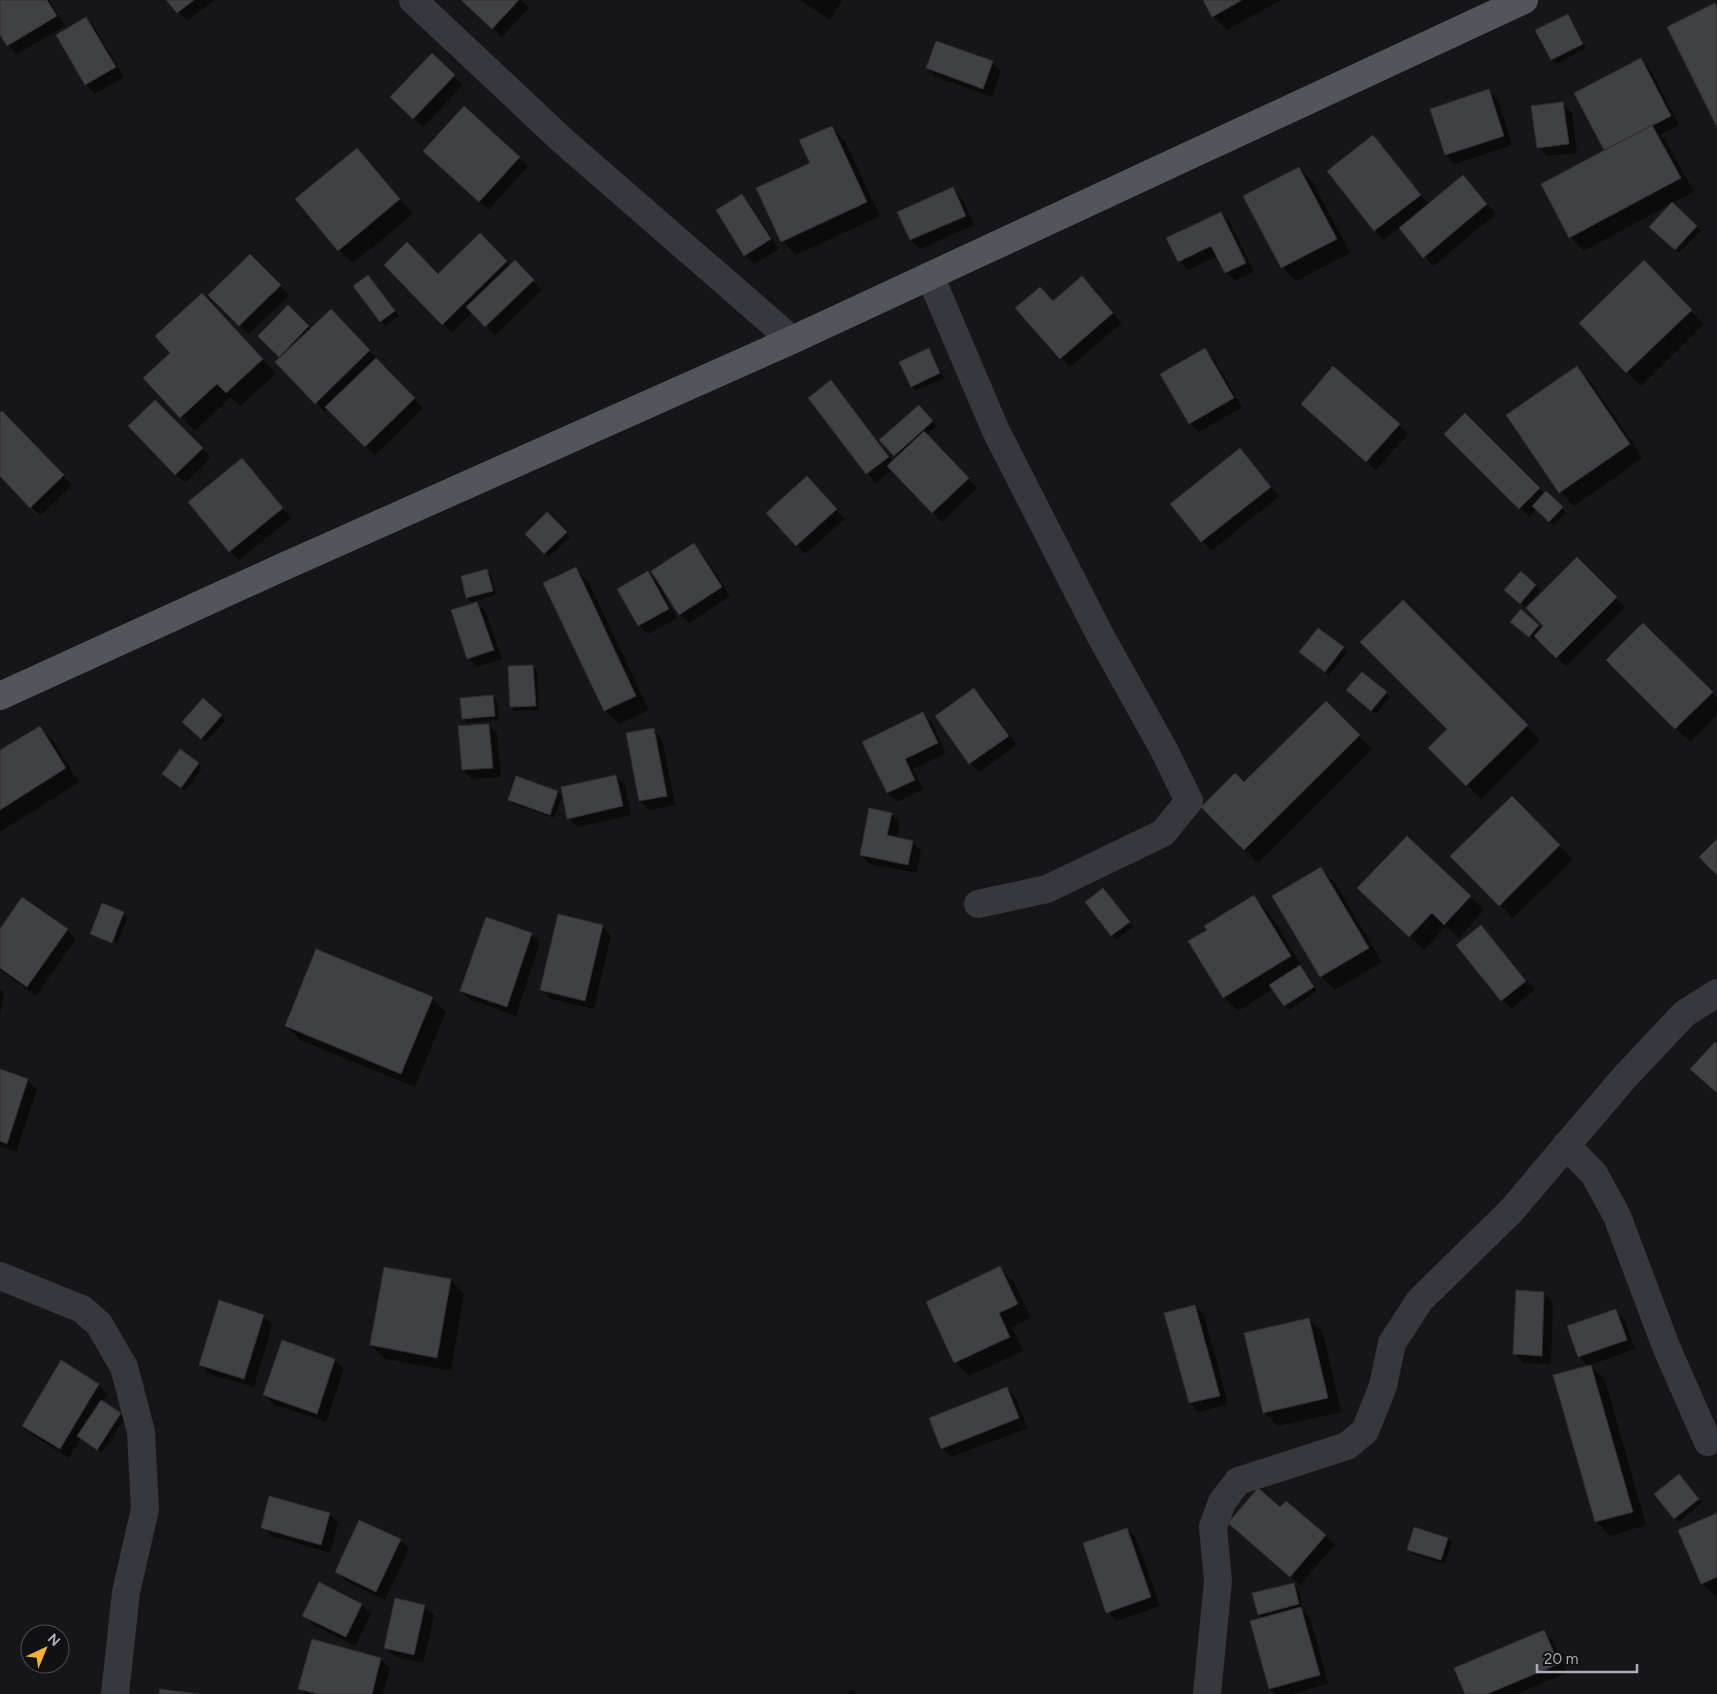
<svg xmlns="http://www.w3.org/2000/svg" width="1717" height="1694" viewBox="0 0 1717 1694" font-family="Figtree,sans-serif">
	<rect width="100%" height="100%" fill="#161618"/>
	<path fill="#0007" d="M0,0H49L65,26L17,54L8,45L0,33Z
		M168,0H215L187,21Z
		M462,0H522L529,8L502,37Z
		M800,0H843L830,20Z
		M1204,0H1281L1227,30L1213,16Z
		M1568,15L1572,20L1586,48L1556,64L1552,59Z
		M86,19L95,28L124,77L95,94L86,85L57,36Z
		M432,55L463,85L423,127L401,106Z
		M1641,60L1650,69L1679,125L1660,135L1666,141L1694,192L1672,203L1701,231L1679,253L1655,231L1671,204L1584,251L1570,237L1606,151L1605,150Z
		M992,62L1001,71L992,97L936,77L927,68Z
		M1489,91L1498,100L1512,145L1455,164L1446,155L1431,110Z
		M1563,104L1572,113L1577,153L1547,156L1538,147Z
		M831,127L845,141L880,216L796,255L782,241L811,164Z
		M1373,137L1382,146L1429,205L1463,177L1496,214L1433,266L1400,227L1384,240L1375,231L1329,172Z
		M357,150L370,163L413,214L353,263L339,250Z
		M519,157L528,166L489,210L434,160Z
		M1299,168L1313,182L1350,253L1296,281L1282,267Z
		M953,189L962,198L974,225L920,249L911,240L899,212Z
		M741,195L750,204L779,249L754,264L745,255L717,211Z
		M1221,213L1230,222L1254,272L1235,281L1226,272L1218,256L1188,270L1179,261Z
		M480,235L510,266L515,262L542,290L495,335L472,312L452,333L385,265L438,276Z
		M250,255L289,295L249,334L210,295Z
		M1658,276L1704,324L1641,386L1627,372Z
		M372,281L399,316L385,326L355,286Z
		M1090,287L1122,323L1070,367L1061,358Z
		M288,307L311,330L331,311L378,360L377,361L423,408L375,455L328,409L325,412L277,363L282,358L259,336Z
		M216,308L276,374L240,406L231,397L195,431L145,378L172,353Z
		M928,350L933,354L944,378L916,391L912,387L901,363Z
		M1205,350L1214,359L1242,407L1199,432L1190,423Z
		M1576,368L1590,381L1643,458L1574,506L1560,492Z
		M831,382L840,391L894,462L897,458L881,440L923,411L937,426L926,435L977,488L942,522L892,470L876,483L867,473L809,398Z
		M155,401L211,458L185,483L130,426Z
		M2,413L72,485L40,516L0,474V415Z
		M1311,413L1399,425L1408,434L1376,470Z
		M1465,414L1545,494L1546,493L1566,512L1554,525L1536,510L1529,517L1446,434Z
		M1240,450L1279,496L1211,551L1172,504Z
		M242,459L291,518L239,560L230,551Z
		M816,487L845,519L805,554L796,545Z
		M547,514L570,537L549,557L527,534Z
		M694,545L703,554L730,596L689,623L680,614Z
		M1577,559L1625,607L1566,666L1537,637L1534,640L1516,626L1521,611L1542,629Z
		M576,569L589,583L649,710L619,724L605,711L545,583Z
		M487,571L491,575L496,595L472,602L467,598Z
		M648,573L657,582L677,618L648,634L639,625Z
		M1521,573L1540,590L1525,607L1510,594Z
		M1403,602L1540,740L1481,799L1430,748L1449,729Z
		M476,603L486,612L502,659L478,667L468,658Z
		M1643,625L1717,698V715L1690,742L1608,660Z
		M1343,648L1347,652L1329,676L1305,656Z
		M533,667L537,671L539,710L515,711L511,707Z
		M974,689L983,698L1017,745L979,772L970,763L937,717Z
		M1386,693L1390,697L1376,714L1352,694Z
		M492,696L497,700L499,720L467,723L463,718Z
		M203,700L226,720L206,742L188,726Z
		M1326,703L1372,749L1258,863L1203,807L1245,784Z
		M923,714L932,723L946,753L913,769L923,789L898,802L888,793L864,743Z
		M488,725L497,734L501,777L472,779L463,770Z
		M40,727L53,741L79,782L0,832V752Z
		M653,729L662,738L675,805L650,810L640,801L628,734Z
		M198,764L202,768L185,791L168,778Z
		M615,776L625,785L631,815L578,827L569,818Z
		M558,792L562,796L554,818L513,804L509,800Z
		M1512,798L1573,859L1513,918L1452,856Z
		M891,814L900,823L897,839L912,842L921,851L917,873L870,864L861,855Z
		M1321,869L1335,883L1382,962L1335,990L1321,976Z
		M1107,893L1133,927L1116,940L1086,902Z
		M1254,897L1268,911L1317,991L1289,1010L1273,989L1238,1011L1224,997L1208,931Z
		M1470,897L1484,910L1459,938L1446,926L1424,950L1373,902Z
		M123,913L128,917L117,943L95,935V937L92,934Z
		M602,926L611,935L594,1009L551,999L542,990Z
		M67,930L76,939L36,996L0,970V931Z
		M531,934L540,943L516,1016L471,1000L461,991Z
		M1489,936L1535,990L1511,1009L1457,946Z
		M0,988L4,992L0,1016Z
		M432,998L446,1012L415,1087L300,1040L286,1026Z
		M0,1071L28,1080L37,1089L16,1152L0,1146Z
		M1000,1268L1014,1282L1031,1318L1012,1327L1023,1351L969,1376L955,1362Z
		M451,1280L464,1294L451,1371L385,1359L371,1345Z
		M1544,1293L1553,1302L1551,1364L1524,1363L1515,1353Z
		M1195,1306L1204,1315L1228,1404L1199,1412L1190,1403L1166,1314Z
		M1616,1311L1625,1320L1635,1349L1590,1365L1605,1380L1646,1525L1610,1536L1596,1522L1589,1367L1579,1356Z
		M263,1316L272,1325L254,1387L209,1374L200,1364Z
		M1309,1319L1323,1333L1341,1412L1278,1426L1264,1412Z
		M282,1342L335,1360L344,1369L326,1422L273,1404L264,1395Z
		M99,1385L108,1394L102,1402L125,1418L102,1453L81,1438L69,1458L32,1435L23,1426Z
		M1007,1388L1016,1398L1028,1428L951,1457L942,1448Z
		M1683,1479L1702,1503L1679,1522L1675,1518Z
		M1286,1502L1335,1545L1300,1585L1239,1532L1280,1509Z
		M329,1514L338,1523L330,1553L272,1536L263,1527Z
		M1717,1514V1596L1716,1597L1702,1583Z
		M1127,1529L1136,1538L1160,1606L1117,1621L1108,1612Z
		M1448,1539L1452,1543L1445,1564L1412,1554L1408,1550Z
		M400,1540L409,1549L385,1600L346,1581L337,1572Z
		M1293,1584L1298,1588L1303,1608L1301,1609L1310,1617L1328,1684L1292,1694H1275L1270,1688L1263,1619L1259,1614Z
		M361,1605L371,1614L355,1646L313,1625L304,1616Z
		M424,1606L434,1615L423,1663L395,1657L386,1648Z
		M1544,1632L1553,1641L1567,1673L1517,1694H1466Z
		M380,1659L390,1668L383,1694H306L300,1688Z
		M851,1689L857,1694H847Z"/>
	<path fill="#404145" stroke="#303034" d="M0,0H47L57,16L7,46L0,35Z
		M166,0H194L177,13Z
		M461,0H519L492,29Z
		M1203,0H1242L1212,17Z
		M1715,3L1717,8V127L1667,27Z
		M1568,14L1583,44L1551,60L1535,30Z
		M86,17L116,67L85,85L56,35Z
		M936,41L993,61L983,89L926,68Z
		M432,53L455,75L413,119L390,97Z
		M1641,58L1671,116L1604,150L1574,93Z
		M1489,89L1504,136L1445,155L1430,109Z
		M1563,102L1569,144L1537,148L1531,106Z
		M464,106L520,157L479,202L423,151Z
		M1652,125L1681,178L1569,238L1541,184Z
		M832,126L867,202L781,242L756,188L810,163L799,140Z
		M1373,135L1421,195L1374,231L1327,171Z
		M357,148L400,199L338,251L295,199Z
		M1299,167L1337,239L1281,268L1243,196Z
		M1463,175L1487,204L1423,258L1399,228Z
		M953,187L966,216L910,240L897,212Z
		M742,194L771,239L744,256L716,210Z
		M1672,202L1697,226L1675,250L1649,227Z
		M1221,212L1246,263L1225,273L1211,246L1178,262L1166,238Z
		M480,233L507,261L442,325L384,265L407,242L438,274Z
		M250,254L281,285L239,326L208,295Z
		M515,260L534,280L485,327L466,307Z
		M1644,260L1692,310L1626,373L1579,323Z
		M368,275L395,311L380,322L353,286Z
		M1082,276L1113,313L1060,359L1015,308L1040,287L1053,301Z
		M202,293L263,359L226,393L217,384L180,418L143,378L170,353L155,336Z
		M288,305L309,326L279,357L258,336Z
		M331,309L370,350L315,404L275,362Z
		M929,348L940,373L911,387L899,362Z
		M1205,348L1234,398L1189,424L1160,374Z
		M376,358L415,398L365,447L325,407Z
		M1333,366L1400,424L1366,462L1301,404Z
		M1577,366L1630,444L1559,493L1506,415Z
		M831,380L889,457L866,474L808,398Z
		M155,400L203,448L175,475L128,426Z
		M919,405L933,421L894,456L879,440Z
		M2,411L64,475L30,508L0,476V413Z
		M1465,413L1540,488L1519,509L1444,434Z
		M924,431L969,478L932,513L887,466Z
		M1240,448L1271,487L1201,542L1170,504Z
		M242,458L283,508L229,552L188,502Z
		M807,476L837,509L796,546L766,513Z
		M1546,491L1563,507L1549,522L1532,506Z
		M547,512L567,532L544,554L525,534Z
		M694,543L722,587L679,615L651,571Z
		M1577,557L1617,597L1556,658L1534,636L1543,626L1526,608Z
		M576,567L636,696L604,711L543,583Z
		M487,569L493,591L466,598L461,576Z
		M648,571L669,609L638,626L617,589Z
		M1521,571L1536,585L1520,604L1504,590Z
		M1403,600L1528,725L1466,786L1428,748L1447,729L1360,642Z
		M477,602L494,650L467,659L451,610Z
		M1521,609L1539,625L1529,637L1510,622Z
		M1643,623L1713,692L1675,729L1606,660Z
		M1318,628L1344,647L1325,672L1299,652Z
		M533,665L536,706L510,707L508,666Z
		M1362,672L1387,692L1371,711L1346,690Z
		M974,688L1009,736L969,764L935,716Z
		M493,695L495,716L462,719L460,698Z
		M203,698L222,715L201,739L182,722Z
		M1326,701L1360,735L1244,850L1201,807L1235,773L1244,782Z
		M923,712L938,743L905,759L915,780L887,793L862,742Z
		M489,724L493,768L462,770L458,726Z
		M40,726L66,768L0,810V750Z
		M654,728L667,796L639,801L626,733Z
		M180,749L199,763L181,788L162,774Z
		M616,775L623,806L567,819L561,787Z
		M516,776L558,791L550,815L508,800Z
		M1512,796L1560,845L1499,906L1450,856Z
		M869,808L892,813L887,835L913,841L908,865L860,855Z
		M1407,836L1471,896L1444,925L1432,913L1409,937L1357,888Z
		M1717,839V875L1699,857Z
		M1321,867L1369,948L1320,977L1272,896Z
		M1103,888L1130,922L1111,936L1085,902Z
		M1254,895L1291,956L1223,998L1188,941L1207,930L1204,926Z
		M22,897L68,929L27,987L0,968V929Z
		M102,903L124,912L112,943L90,934Z
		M558,914L603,925L585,1001L540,990Z
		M486,917L532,933L507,1007L460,991Z
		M1481,925L1526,981L1501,1001L1456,945Z
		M316,949L433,997L401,1074L285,1026Z
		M1300,965L1314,987L1284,1006L1269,985Z
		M1715,1042L1717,1044V1093L1690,1069Z
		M0,1069L28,1079L7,1144L0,1141Z
		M1000,1266L1018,1304L999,1313L1010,1337L954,1363L926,1302Z
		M384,1267L451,1279L437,1358L370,1345Z
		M1516,1290L1544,1292L1542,1356L1513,1354Z
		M219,1300L264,1315L244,1379L199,1365Z
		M1195,1305L1220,1396L1189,1403L1164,1313Z
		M1616,1309L1627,1340L1578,1357L1567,1326Z
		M1309,1318L1328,1398L1263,1413L1244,1333Z
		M282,1340L335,1359L317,1414L263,1395Z
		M61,1360L99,1384L60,1449L22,1426Z
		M1591,1365L1633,1512L1595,1522L1553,1375Z
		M1007,1387L1019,1418L941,1449L929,1418Z
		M101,1400L121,1413L97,1450L77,1436Z
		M1679,1474L1699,1499L1674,1519L1654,1494Z
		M1258,1488L1280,1507L1286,1501L1326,1535L1290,1577L1228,1523Z
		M269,1496L330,1513L321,1545L261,1528Z
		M1717,1513V1577L1701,1584L1678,1530Z
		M359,1520L401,1539L376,1592L335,1572Z
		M1414,1527L1448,1538L1441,1560L1407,1550Z
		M1127,1528L1151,1597L1106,1613L1083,1543Z
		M319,1582L362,1604L346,1637L302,1616Z
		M1294,1583L1299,1604L1258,1615L1252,1593Z
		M395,1598L425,1605L414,1655L384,1648Z
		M1301,1607L1320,1675L1269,1689L1250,1621Z
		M1544,1630L1559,1664L1487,1694H1465L1454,1668Z
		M312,1639L381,1658L372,1694H318L298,1689Z
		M160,1689L199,1694H159Z"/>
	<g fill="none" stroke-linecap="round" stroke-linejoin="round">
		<path stroke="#37383d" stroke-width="28" d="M413,0L562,140L792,340
			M930,276L996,431L1100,635L1163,748L1189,801L1163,833L1047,889L978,904
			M1566,1145L1594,1174L1617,1216L1667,1349L1708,1442
			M0,1276L82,1309L99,1324L124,1367L141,1432L145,1509L126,1592L115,1694
			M1207,1694L1218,1581L1213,1527L1222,1502L1238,1481L1347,1446L1365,1431L1383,1386L1392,1343L1420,1300L1511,1211L1623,1079L1684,1014L1717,993"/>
		<path stroke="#53555c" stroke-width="28" d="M0,696L276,570L792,340L1524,0"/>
	</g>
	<g transform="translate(45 1649) rotate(44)"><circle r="24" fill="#111113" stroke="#4d4f55"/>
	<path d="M0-4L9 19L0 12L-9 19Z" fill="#f2b134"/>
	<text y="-8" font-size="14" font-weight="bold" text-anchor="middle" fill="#a8adb8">N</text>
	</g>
	<path d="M1537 1664v8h100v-8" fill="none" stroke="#a8adb8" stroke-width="2.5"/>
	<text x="1544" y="1664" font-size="15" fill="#a8adb8" stroke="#111113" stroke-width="4" paint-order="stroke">20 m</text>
</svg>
